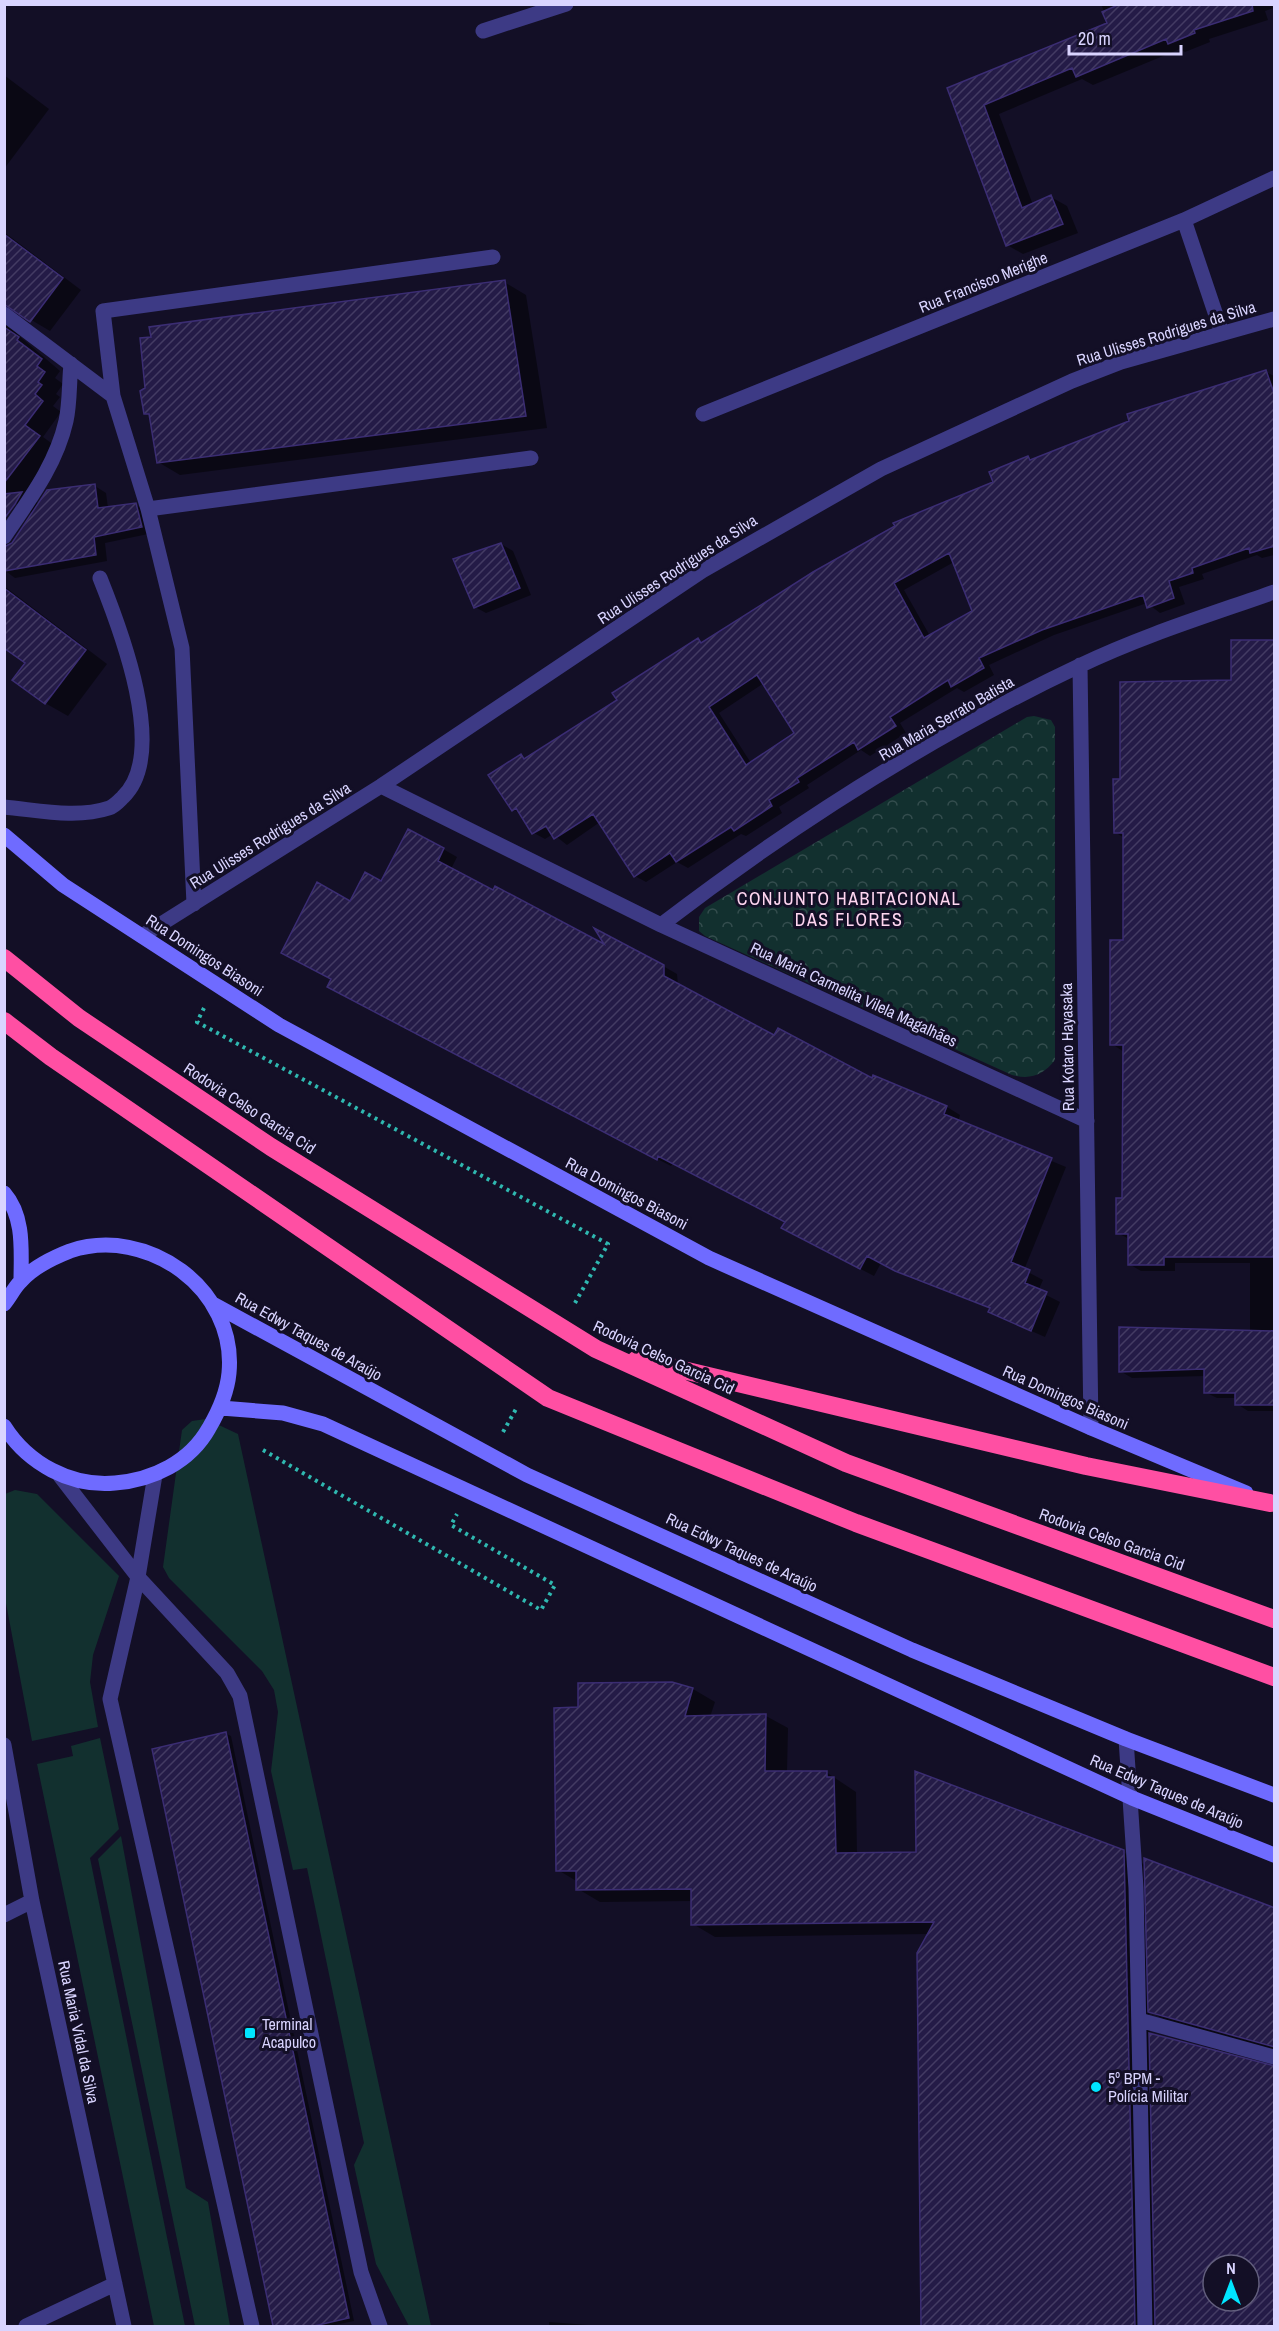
<svg xmlns="http://www.w3.org/2000/svg" width="1279" height="2331" viewBox="0 0 1279 2331" font-family="'Archivo Narrow',sans-serif">
	<defs>
		<pattern id="park-crowns" width="20" height="18" patternUnits="userSpaceOnUse" patternTransform="scale(1.5)"><rect width="20" height="18" fill="#12302f"/><path d="M2 6a3 3 0 1 1 6 0M12 15a3 3 0 1 1 6 0" fill="none" stroke="#344d4e"/></pattern>
		<pattern id="building-hatch" width="6" height="6" patternUnits="userSpaceOnUse" patternTransform="scale(1.5)"><rect width="6" height="6" fill="#241b47"/><path d="M-1 1l2-2M0 6l6-6M5 7l2-2" fill="none" stroke="#433b63"/></pattern>
	</defs>
	<rect width="100%" height="100%" fill="#130f26"/>
	<path fill="#12302f" d="M206,1419L238,1434L431,2326H409L376,2264L354,2165L364,2143L307,1868L293,1870L271,1771L278,1712L274,1690L262,1671L169,1578L163,1567L182,1430L192,1421Z
		M15,1490L37,1494L119,1576L93,1655L90,1682L98,1727L32,1741L5,1598V1494Z
		M100,1738L119,1829L90,1858L185,2326H154L37,1764L73,1756L71,1746Z
		M121,1836L186,2188L208,2202L230,2326H195L98,1859Z"/>
	<path fill="url(#park-crowns)" d="M1034,716L1051,720L1055,727V1060C1043,1075 1031,1080 1012,1075L705,936L699,931V917L705,908L1027,717Z"/>
	<path fill="#0007" fill-rule="evenodd" d="M1101,4H1271L1273,8L1265,11L1268,20L1209,39L1210,42L1185,52L1180,49L1093,85L1082,79L999,114L1033,205L1051,197L1067,206L1078,233L1023,254L1007,245L949,89L1109,24Z
		M4,75L49,109L4,169Z
		M4,232L81,290L50,331L23,315H19L13,324L17,334L60,371L55,378L63,384L56,394L60,397L53,406L61,412L43,437L58,448L27,497L40,504L95,486L106,493L108,508L136,505L147,511L153,533L105,543L107,561L15,578L4,570L33,514L4,495Z
		M504,282L526,295L547,428L180,475L158,462L151,417L145,413Z
		M1266,372L1274,376V555L1262,558L1257,555L1202,574L1204,579L1179,587L1185,604L1160,613L1147,603L1054,635L989,665L994,675L964,692L957,688L900,723L906,733L870,756L861,750L807,785L809,788L779,807L782,813L746,836L741,834L688,868L677,862L646,882L635,876L600,822L567,845L553,834L545,839L534,833L522,815L513,809L521,756L527,759L619,701L698,640L704,643L995,483L1028,457L1033,460ZM954,562L973,611L930,636L904,590ZM764,683L796,733L751,763L719,713Z
		M501,544L513,551L531,595L486,613L475,607Z
		M4,586L107,664L68,716L45,703L27,663L4,646Z
		M1274,641V1411H1248L1237,1404V1398H1217L1205,1392V1376L1132,1378L1120,1371L1250,1332V1263H1175V1271H1141L1129,1264V1239L1118,1233L1123,1199L1124,1052L1112,1044L1124,941V838L1115,832L1122,781Z
		M443,849L457,857L451,869L609,948L663,966L677,974L678,985L775,1037L873,1080L874,1077L947,1107L960,1115L958,1122L1066,1167L1024,1270L1043,1280L1038,1291L1060,1302L1045,1337L1004,1319L991,1309L910,1278L881,1263L874,1276L797,1236L786,1222L673,1163L671,1166L603,1131L333,979L350,903Z
		M693,1689L715,1702L710,1717L766,1716L788,1728L787,1772H826L856,1792L857,1855L1123,1852L1145,1865L1274,1910V2053L1172,2024L1149,2011L1150,2035L1274,2067V2326H923L918,1953L929,1934L715,1937L693,1924V1901L600,1902L578,1889V1882L558,1870L580,1708ZM1213,2265H1249V2301H1213Z
		M225,1733L231,1736L354,2321L330,2326H274L154,1750Z
		M549,2322L601,2326H549Z"/>
	<path fill="url(#building-hatch)" stroke="#3b2d73" stroke-width="1.5" fill-rule="evenodd" d="M1120,4H1252L1253,11L1194,30L1195,33L1168,44L1166,39L1076,77L1072,68L984,105L1022,208L1051,195L1063,224L1006,246L947,88L1107,23L1102,12Z
		M4,234L63,278L30,322L4,304Z
		M505,280L526,416L157,463L149,414H144L140,391L145,388L140,338L151,337L149,327Z
		M4,327L19,337L17,340L42,359L37,366L45,372L38,382L42,385L35,394L43,401L25,425L40,436L4,483Z
		M1266,370L1275,396V546L1250,553L1249,548L1192,568L1193,573L1169,581L1174,598L1147,608L1143,595L1042,630L979,658L984,668L951,687L948,680L890,717L896,726L858,750L854,742L797,778L799,782L769,800L772,806L734,831L731,827L676,862L670,853L634,877L593,814L554,839L546,826L532,834L516,808L512,811L488,775L521,754L524,759L617,700L612,693L698,638L701,643L813,572L895,526L893,523L993,482L989,472L1028,456L1030,460L1129,421L1127,414ZM949,553L972,611L924,638L894,583ZM757,675L794,733L746,765L709,707Z
		M95,484L98,508L136,503L142,527L94,537L96,555L4,571V547L12,543L47,490Z
		M22,492L15,504L4,519V494Z
		M501,543L520,588L474,608L453,559Z
		M4,588L86,650L45,704L12,680L25,663L4,648Z
		M1231,640H1275V1257H1164V1265H1128V1234H1116V1198H1122L1123,1045H1110V940H1123V833H1114L1113,779H1120V682L1231,680Z
		M408,829L444,848L438,861L493,890L495,886L604,944L594,928L664,965V976L774,1035L778,1028L872,1078L873,1075L947,1106L944,1114L1052,1158L1011,1262L1030,1270L1025,1283L1047,1292L1031,1331L988,1312L990,1308L895,1271L867,1256L860,1269L781,1228L785,1222L658,1156L657,1160L327,987L331,979L281,953L317,882L350,901L365,872L381,881Z
		M1119,1327L1275,1331V1405H1235V1393H1204V1369L1119,1372Z
		M672,1682L693,1688L685,1716L766,1714L765,1771H827V1777H834L836,1853L916,1852L915,1771L1124,1850L1135,2326H921L917,1953L934,1922L691,1925V1889L576,1890V1871H556L554,1708L578,1707V1683Z
		M226,1732L349,2318L314,2326H273L152,1749Z
		M1144,1858L1275,1908V2047L1148,2012Z
		M1149,2033L1275,2066V2326H1155ZM1213,2265H1249V2301H1213Z"/>
	<g fill="none" stroke-linecap="round" stroke-linejoin="round">
		<path stroke="#2fb8b0" stroke-width="4" stroke-dasharray="3 4.5" stroke-linecap="butt" d="M204,1008L197,1022L608,1244L575,1303
			M503,1432L516,1409
			M263,1450L541,1610L555,1585L451,1525L457,1514"/>
		<path stroke="#3d3a85" stroke-width="15" d="M4,807C38,810 76,819 109,808C115,806 119,801 123,797C169,753 120,628 100,578
			M155,1475L138,1577L110,1699L252,2326
			M60,1476L138,1577L227,1673L240,1696L361,2272L380,2326
			M1126,1739L1136,1888L1145,2326
			M1139,2020L1274,2057"/>
		<path stroke="#3d3a85" stroke-width="15" d="M483,31L566,4
			M1184,220L1222,333
			M4,314L113,396L148,509L182,648L194,904
			M113,396L103,311L493,257
			M703,414L1184,220L1274,178
			M148,509L531,458
			M4,537C29,500 56,465 66,421C70,403 69,383 71,364
			M1080,665L1091,1428
			M381,786L661,925L1087,1121
			M661,925C789,827 933,735 1079,666C1141,636 1209,615 1274,592
			M142,936L381,786L702,571L881,469L1072,381L1121,362L1274,319
			M4,1745L32,1901L124,2326
			M4,1915L32,1901
			M26,2326L115,2284"/>
		<path stroke="#6f6bff" stroke-width="15" d="M4,835L63,885L279,1025L709,1258L1091,1428L1246,1493
			M4,1193C25,1217 21,1252 21,1281
			M4,1304C10,1297 14,1288 20,1282C33,1267 52,1258 70,1251C147,1225 237,1289 229,1373C227,1394 219,1411 209,1428C190,1462 153,1480 115,1483C71,1487 28,1464 4,1426
			M213,1304L527,1475L912,1650L1126,1739L1274,1795
			M221,1408L283,1413L323,1424L1132,1798L1274,1855"/>
		<path stroke="#ff4fa3" stroke-width="18" d="M4,958L79,1018L271,1147L596,1349L846,1463L1274,1619
			M4,1021L51,1057L548,1398L856,1523L1274,1677
			M637,1359L1086,1466L1270,1503"/>
	</g>
	<g fill="#00e5ff" stroke="#130f26" stroke-width="2">
		<rect x="244" y="2027" width="12" height="12" rx="3"/>
		<circle cx="1096" cy="2087" r="6"/>
	</g>
	<g text-anchor="middle" dominant-baseline="central" stroke-width="6" stroke-linejoin="round" paint-order="stroke">
		<g font-size="16" fill="#d9d4ff" stroke="#130f26">
			<text transform="translate(983 282) rotate(-22)">Rua Francisco Merighe</text>
			<text transform="translate(1166 333) rotate(-17)">Rua Ulisses Rodrigues da Silva</text>
			<text transform="translate(677 569) rotate(-33)">Rua Ulisses Rodrigues da Silva</text>
			<text transform="translate(946 718) rotate(-30)">Rua Maria Serrato Batista</text>
			<text transform="translate(270 835) rotate(-32)">Rua Ulisses Rodrigues da Silva</text>
			<text transform="translate(205 955) rotate(33)">Rua Domingos Biasoni</text>
			<text transform="translate(854 994) rotate(25)">Rua Maria Carmelita Vilela Magalhães</text>
			<text transform="translate(1067 1047) rotate(-91)">Rua Kotaro Hayasaka</text>
			<text transform="translate(250 1108) rotate(33)">Rodovia Celso Garcia Cid</text>
			<text transform="translate(627 1193) rotate(28)">Rua Domingos Biasoni</text>
			<text transform="translate(309 1336) rotate(29)">Rua Edwy Taques de Araújo</text>
			<text transform="translate(664 1357) rotate(25)">Rodovia Celso Garcia Cid</text>
			<text transform="translate(1066 1397) rotate(24)">Rua Domingos Biasoni</text>
			<text transform="translate(1112 1539) rotate(20)">Rodovia Celso Garcia Cid</text>
			<text transform="translate(742 1552) rotate(25)">Rua Edwy Taques de Araújo</text>
			<text transform="translate(1167 1791) rotate(23)">Rua Edwy Taques de Araújo</text>
			<text transform="translate(79 2032) rotate(78)">Rua Maria Vidal da Silva</text>
		</g>
		<g font-size="16" fill="#d9d4ff" stroke="#130f26" text-anchor="start">
			<text x="262" y="2024">Terminal<tspan x="262" dy="18">Acapulco</tspan></text>
			<text x="1108" y="2078">5º BPM -<tspan x="1108" dy="18">Polícia Militar</tspan></text>
		</g>
		<g font-size="18" letter-spacing="1.5" fill="#ffd6f0" stroke="#130f26">
			<text x="849" y="898">CONJUNTO HABITACIONAL<tspan x="849" dy="21">DAS FLORES</tspan></text>
		</g>
	</g>
	<rect width="1279" height="2331" fill="none" stroke="#d9d4ff" stroke-width="12"/>
	<g transform="translate(1231 2283)"><circle r="28" fill="#130f26" stroke="#625e7d" stroke-width="1.5"/>
	<path d="M0-4.5L10 22L0 15L-10 22Z" fill="#00e5ff"/>
	<text y="-9" font-size="16" font-weight="bold" text-anchor="middle" fill="#d9d4ff">N</text>
	</g>
	<path d="M1069 45v9h112v-9" fill="none" stroke="#d9d4ff" stroke-width="3"/>
	<text x="1078" y="45" font-size="18" fill="#d9d4ff" stroke="#130f26" stroke-width="4.5" paint-order="stroke">20 m</text>
</svg>
